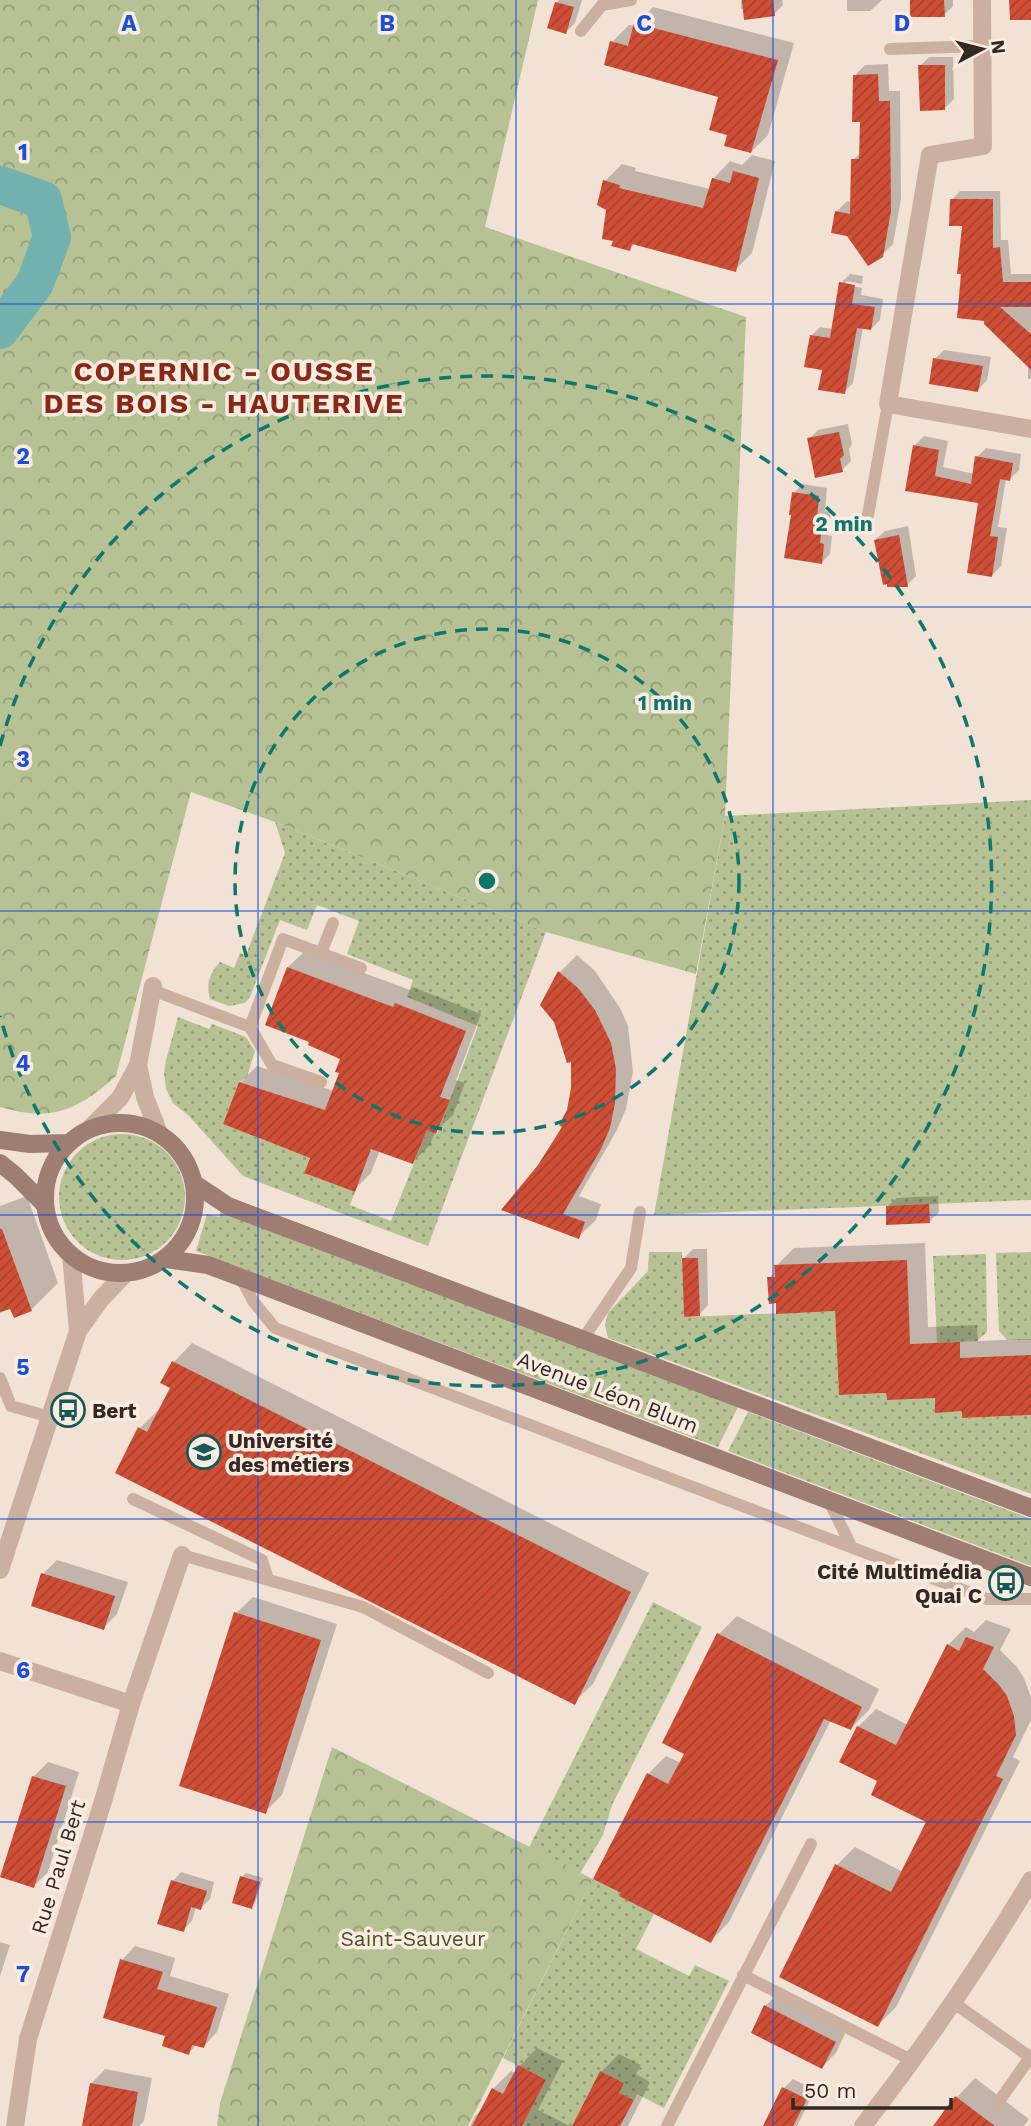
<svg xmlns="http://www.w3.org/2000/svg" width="1031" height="2126" viewBox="0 0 1031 2126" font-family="'Work Sans',sans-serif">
	<defs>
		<pattern id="grass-dots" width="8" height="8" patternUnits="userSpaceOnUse" patternTransform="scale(1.75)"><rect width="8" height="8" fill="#b6c294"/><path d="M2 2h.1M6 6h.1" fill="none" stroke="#959e79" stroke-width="1.8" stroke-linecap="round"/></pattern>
		<pattern id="forest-crowns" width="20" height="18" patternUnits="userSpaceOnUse" patternTransform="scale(1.75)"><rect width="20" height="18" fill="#b6c294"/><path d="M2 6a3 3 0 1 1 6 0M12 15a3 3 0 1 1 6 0" fill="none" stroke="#959e79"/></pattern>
		<pattern id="building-hatch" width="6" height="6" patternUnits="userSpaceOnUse" patternTransform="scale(1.75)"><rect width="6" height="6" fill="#cf4e36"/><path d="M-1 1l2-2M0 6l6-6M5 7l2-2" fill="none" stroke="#a9412d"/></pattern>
	</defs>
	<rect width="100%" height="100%" fill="#f2e2d5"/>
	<path fill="url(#grass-dots)" d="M1031,800V1200L654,1215L725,816Z
		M275,822L546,932L428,1246L243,1176L189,1116L173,1103L166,1089L164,1074L166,1060L178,1017L209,1029L212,1024L246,1037L255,1051L247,1077L239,1082L223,1124L287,1149L311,1154L304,1173L355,1192L350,1205L391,1221L427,1130L437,1134L478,1026L407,997L413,980L347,954L359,921L317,905L307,930L280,920L250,997L245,1003L229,1006L210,999C206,983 209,974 220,962L234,968L240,953L246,955L285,853Z
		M59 1197a63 63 0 1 1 126 0a63 63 0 1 1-126 0Z
		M221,1212L739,1405L718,1447L196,1251L207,1214L219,1217Z
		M649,1252H682L684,1317L835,1311L839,1395L886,1393L887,1400L934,1391L936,1412L962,1411V1418L1031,1415V1494L608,1338L605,1325L608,1313L648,1271Z
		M1031,1252V1340H1007L999,1331L996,1253Z
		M986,1254L987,1332L977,1341L937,1343L933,1256Z
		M748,1412L1031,1519V1566L728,1451Z
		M653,1602L702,1627L612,1805L603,1835L559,1909L519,1867Z
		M593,1879L621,1893L620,1896L654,1914L636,1949L689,1976L695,1965L729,1981L664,2108L637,2094L634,2100L619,2093L624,2083L600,2071L572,2126H522L546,2080L503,2058Z"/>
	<path fill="url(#forest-crowns)" d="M0,0H538L485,227L746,317L725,816L696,974L546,932L275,822L191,792L116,1076C77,1111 51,1122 0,1107Z
		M332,1747L593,1879L468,2126H217L220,2103Z"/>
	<path fill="#0003" d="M559,0H582L575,23L566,32L556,3Z
		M741,0H782L783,5L774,14L741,9Z
		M847,0H882L870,11H847Z
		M912,0H953V6L944,15Z
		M653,7L794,43L768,135L751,152L729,134L720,96L612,42L629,25L635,26Z
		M929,57H953L954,99L945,108L920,66Z
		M888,64L889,91H900L901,199L893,244L882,255L836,212L847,201L852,202L853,160L861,152V120L854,76L865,65Z
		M752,155L775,161L752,253L735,270L635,243L630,249L608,209L605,181L622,164L636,168L635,171L710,189L713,179L730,161L742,165Z
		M960,191H1000L1001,240H1008L1011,274H1031V379H1028V365L986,324L964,224L952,200Z
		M850,274L863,276L862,284L846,281V285L862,288L861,295L883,299L880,320L871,329L863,327L853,383L844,392L824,369L811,336L820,327L833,329L841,283Z
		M944,350L991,357L987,380L978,390L935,359Z
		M848,424L852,444L849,449L851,461L842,470L809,439L818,430Z
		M924,436L948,441L943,467L975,474L977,457L986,448L1021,454L1019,470L1010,479H1006L998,527L1007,528L1001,566L992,575L980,502L907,489L914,446Z
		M802,484L827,488L825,511L831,512L827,535L832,536L830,554L821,563L793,513L794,493Z
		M908,526L916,576L907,585L875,540L885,531Z
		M305,951L410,990L413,987L481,1014L456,1080L465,1083L453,1115L435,1132L430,1145L413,1162L380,1150L371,1173L354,1190L312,1157L240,1083L257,1066L334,1091L341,1072L342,1058L311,1041L267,1024L288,967Z
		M577,955L595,971L620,1008L628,1026L633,1072L626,1109L617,1130L579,1196L601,1204L596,1220L578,1237L504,1209L539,1166L564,1126L573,1088L572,1060L556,1021L542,1005L560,972Z
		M27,1196L58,1283L31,1310L12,1308L0,1313V1206Z
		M938,1196L939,1212L930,1221L887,1207L897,1198Z
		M925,1243L928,1327L977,1325L978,1341L1031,1339V1413L963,1410L936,1396L888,1391L837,1309L777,1301L769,1278L776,1271V1266L794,1248Z
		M693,1249H707L708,1305L699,1315L684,1258Z
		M192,1343L649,1573L593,1684L574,1702L140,1428L158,1410L160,1411L172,1387L163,1383L174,1362Z
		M57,1560L128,1582L117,1614L103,1628L43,1574Z
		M253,1597L337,1624L282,1795L265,1812L236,1613Z
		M737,1616L879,1689L869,1710L851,1728L831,1720L729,1922L711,1941L623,1892L648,1774L666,1756L681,1763L686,1753L719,1634Z
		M986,1620L1011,1629L1000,1650L1017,1667L1024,1678L1031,1697V1720L1013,1757L1020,1761L896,2007L878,2025L837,1865L855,1847L903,1872L929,1822L880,1781L858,1727L876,1709L908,1725L948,1645L966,1627L974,1632Z
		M48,1762L79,1772L48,1872L34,1886L2,1876L34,1776Z
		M181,1872L214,1882L210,1899L201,1908L196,1906L192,1921L183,1930L173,1881Z
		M246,1873L263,1878L255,1903L251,1907L242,1877Z
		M0,1942L10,1945L0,1976Z
		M135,1946L175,1958L170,1976L229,1994L217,2032L204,2046L197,2044L189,2053L167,2035L122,1960Z
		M780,1992L848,2027L836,2053L822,2067L765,2006Z
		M537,2048L563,2061L538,2110L570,2126H470L475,2116L483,2108L493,2089L511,2071L516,2073L519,2067Z
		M619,2054L641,2065L636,2074L650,2082L628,2126H574L601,2072Z
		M105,2069L152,2078L144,2121L139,2126H83L91,2084Z
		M975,2078L1029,2119L1024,2126H935L957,2097Z
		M793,2079L815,2090L797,2126H765L784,2088Z"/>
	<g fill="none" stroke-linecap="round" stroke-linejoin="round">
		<path stroke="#72b1ae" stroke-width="38" d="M0,185L43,200L52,237L35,283L0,330"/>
	</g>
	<path fill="url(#building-hatch)" d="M742,0H773L775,16L744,20Z
		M910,0H944L945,17H910Z
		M1009,0H1031V20H1010Z
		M555,2L574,7L566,34L547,28Z
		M634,23L778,60L751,153L724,146L727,135L709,130L718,97L604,65L610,41L628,46Z
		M918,65H945V110L920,111Z
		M878,74L879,101H890L891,211L883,257L868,266L847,236L831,233L835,211L850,214L851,159H859L860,122H852L853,75Z
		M733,171L759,178L736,272L632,244L630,251L611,246L613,241L602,239L606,210L597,205L603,180L620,185L619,188L703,208L712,178L730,183Z
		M950,199H993V248L1000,247L1003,282H1031V307H1000L1031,334V370L984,324V321L957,318L961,274H957L962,226H949Z
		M839,282L855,285L852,304L875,307L871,330L857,328L845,394L818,390L822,370L804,367L810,335L830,338Z
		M933,358L983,366L978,392L929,384Z
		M839,432L844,455L840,459L843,472L815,478L807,438Z
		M913,445L939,450L935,476L971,484L975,456L1013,463L1010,481L1000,479L990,536L998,537L992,577L967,573L978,503L905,491Z
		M792,492L819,496L817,519L823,520L820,543L824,544L822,564L784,558L791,515H789Z
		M899,535L908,587H887V584L883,585L874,540Z
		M287,967L393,1007L395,1003L466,1031L440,1097L450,1100L436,1134L427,1130L413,1164L371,1149L355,1192L304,1173L310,1158L223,1124L239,1082L325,1110L339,1073L335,1072L340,1059L308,1045L309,1042L265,1025Z
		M558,971L578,988L595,1010L611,1043L616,1069L615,1103L610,1128L601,1149L563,1214L585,1222L579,1239L501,1210L538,1165L562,1127L559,1125L567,1110L571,1088V1062L567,1063L554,1022L540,1005Z
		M929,1204L930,1223L886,1225V1206Z
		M0,1229H2L32,1311L14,1318L10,1309L0,1312Z
		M682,1258H698L700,1316L684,1317Z
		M907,1260L910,1344L960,1342V1358L1031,1355V1415L962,1418V1411L935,1413V1398L887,1400L886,1393L839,1395L835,1311L776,1314V1303L769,1304L767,1277H775L774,1265Z
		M172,1361L631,1592L575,1705L115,1473L138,1427L147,1432L170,1388L160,1383Z
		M41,1573L115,1596L104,1630L31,1606Z
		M234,1612L321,1640L266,1814L179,1786Z
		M717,1633L862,1707L851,1730L824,1719L711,1943L619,1896L621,1893L593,1879L647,1773L668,1784L684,1754L662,1743Z
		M966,1637L994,1647L983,1669L999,1685L1007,1696L1014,1716L1016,1735L996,1776L1003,1779L878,2027L779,1977L835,1864L891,1892L926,1822L871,1795L877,1781L839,1762L857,1726L896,1745L947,1644L959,1651Z
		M32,1776L66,1786L34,1888L0,1877Z
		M240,1876L260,1882L252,1909L232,1903Z
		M171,1880L207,1891L201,1910L191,1907L184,1932L157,1924Z
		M120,1959L163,1972L157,1989L217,2007L204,2048L192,2045L189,2055L162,2046L165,2036L103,2018Z
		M764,2005L836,2042L822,2069L751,2033Z
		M518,2065L546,2080L522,2126H472L492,2088L503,2094Z
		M600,2071L624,2083L619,2093L634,2100L620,2126H572Z
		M90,2083L138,2092L132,2126H82Z
		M782,2087L807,2099L793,2126H763Z
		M955,2096L995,2126H933Z"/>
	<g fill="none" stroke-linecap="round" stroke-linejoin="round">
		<path stroke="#cbb0a0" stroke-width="12" d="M581,31L602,5L631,0
			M890,49L982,46
			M868,515L888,404
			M321,953L333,923
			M152,990L250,1027L272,1065L321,1082
			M250,1027L283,939L361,968
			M241,1278L253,1301L275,1328L987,1599H1031
			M583,1339L631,1268L640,1212
			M0,1378L11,1406L50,1417
			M133,1499L262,1560L268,1579
			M828,1499L851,1546
			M182,1555L363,1607L488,1673
			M743,1975L913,2061
			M954,2003L1030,2057
			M995,2107L1031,2056
			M667,2126L811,1844"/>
		<path stroke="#cbb0a0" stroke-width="18" d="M982,0L983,146L930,155L888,404L1031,429
			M138,1065L145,1097L159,1133
			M89,1129L120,1098L138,1065L153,986
			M71,1255L78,1331
			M0,1570L78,1331L101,1299L125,1274
			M0,1661L131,1704L104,1798L28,2039L15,2126
			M131,1704L182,1555
			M863,2126C924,2047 980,1966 1031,1880"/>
		<path stroke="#9e7e72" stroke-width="18" d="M45 1198a75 75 0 1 1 150 0a75 75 0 1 1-150 0Z
			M0,1140L30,1144L68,1143
			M0,1163L16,1176L45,1205
			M195,1184L228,1206L1031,1508
			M166,1259L208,1265L1031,1577"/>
	</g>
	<path fill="none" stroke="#1d4ed8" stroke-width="2" stroke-opacity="0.55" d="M258,0V2126M516,0V2126M773,0V2126M0,304H1031M0,607H1031M0,911H1031M0,1215H1031M0,1519H1031M0,1822H1031"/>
	<g fill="none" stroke="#0f766e" stroke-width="3.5" stroke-dasharray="12 9">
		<circle cx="487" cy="881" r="252"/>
		<path d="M0 746A505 505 0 1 1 0 1016"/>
	</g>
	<defs>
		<g id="bus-ring" transform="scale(1.75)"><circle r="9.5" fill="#faece1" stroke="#175856" stroke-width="1.5"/><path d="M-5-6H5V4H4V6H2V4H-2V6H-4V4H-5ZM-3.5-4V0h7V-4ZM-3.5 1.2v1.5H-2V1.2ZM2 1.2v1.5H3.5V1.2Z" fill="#175856"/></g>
		<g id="university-ring" transform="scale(1.75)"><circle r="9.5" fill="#faece1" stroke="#175856" stroke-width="1.5"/><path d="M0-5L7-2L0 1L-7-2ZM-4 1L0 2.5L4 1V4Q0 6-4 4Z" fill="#175856"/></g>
	</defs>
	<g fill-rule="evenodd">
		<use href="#bus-ring" x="68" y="1410"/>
		<use href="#university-ring" x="204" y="1452"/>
		<use href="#bus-ring" x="1006" y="1583"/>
	</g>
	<g text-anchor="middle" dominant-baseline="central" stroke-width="7" stroke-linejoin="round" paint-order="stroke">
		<g font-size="21" fill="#342824" stroke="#faece1">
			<text transform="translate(608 1392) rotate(21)">Avenue Léon Blum</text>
			<text transform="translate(58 1867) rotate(-73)">Rue Paul Bert</text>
		</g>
		<g font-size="21" font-weight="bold" fill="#342824" stroke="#faece1" text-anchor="start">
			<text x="92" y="1410">Bert</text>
			<text x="228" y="1440">Université<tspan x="228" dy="24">des métiers</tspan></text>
			<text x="982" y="1571" text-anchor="end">Cité Multimédia<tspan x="982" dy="24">Quai C</tspan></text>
		</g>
		<g font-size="21" fill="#475426" stroke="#faece1">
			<text x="413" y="1938">Saint-Sauveur</text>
		</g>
		<g font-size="28" font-weight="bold" letter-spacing="2" fill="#882918" stroke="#faece1">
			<text x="224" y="371">COPERNIC - OUSSE<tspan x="224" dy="32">DES BOIS - HAUTERIVE</tspan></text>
		</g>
	</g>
	<g font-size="23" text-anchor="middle" font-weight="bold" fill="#1d4ed8" stroke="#faece1" stroke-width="7" stroke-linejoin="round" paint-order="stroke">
		<text x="129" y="31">A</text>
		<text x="387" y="31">B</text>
		<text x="644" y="31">C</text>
		<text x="902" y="31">D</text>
		<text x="23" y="160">1</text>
		<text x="23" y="464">2</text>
		<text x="23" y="767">3</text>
		<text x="23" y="1071">4</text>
		<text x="23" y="1375">5</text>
		<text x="23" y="1678">6</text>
		<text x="23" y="1982">7</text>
	</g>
	<circle cx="487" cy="881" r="10" fill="#0f766e" stroke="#faece1" stroke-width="3.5"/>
	<g font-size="21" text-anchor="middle" font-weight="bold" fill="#0f766e" stroke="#faece1" stroke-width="7" stroke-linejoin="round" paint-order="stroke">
		<text x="844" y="531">2 min</text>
		<text x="665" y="710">1 min</text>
	</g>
	<g transform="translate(982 49) rotate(83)" stroke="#faece1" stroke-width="5" paint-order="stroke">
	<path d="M0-5L12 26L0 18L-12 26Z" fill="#342824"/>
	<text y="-10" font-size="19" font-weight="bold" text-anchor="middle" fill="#342824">N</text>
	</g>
	<path d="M793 2098v10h158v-10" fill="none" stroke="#342824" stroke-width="3.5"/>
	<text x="804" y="2098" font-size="21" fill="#342824" stroke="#faece1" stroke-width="5" paint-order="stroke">50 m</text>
</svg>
